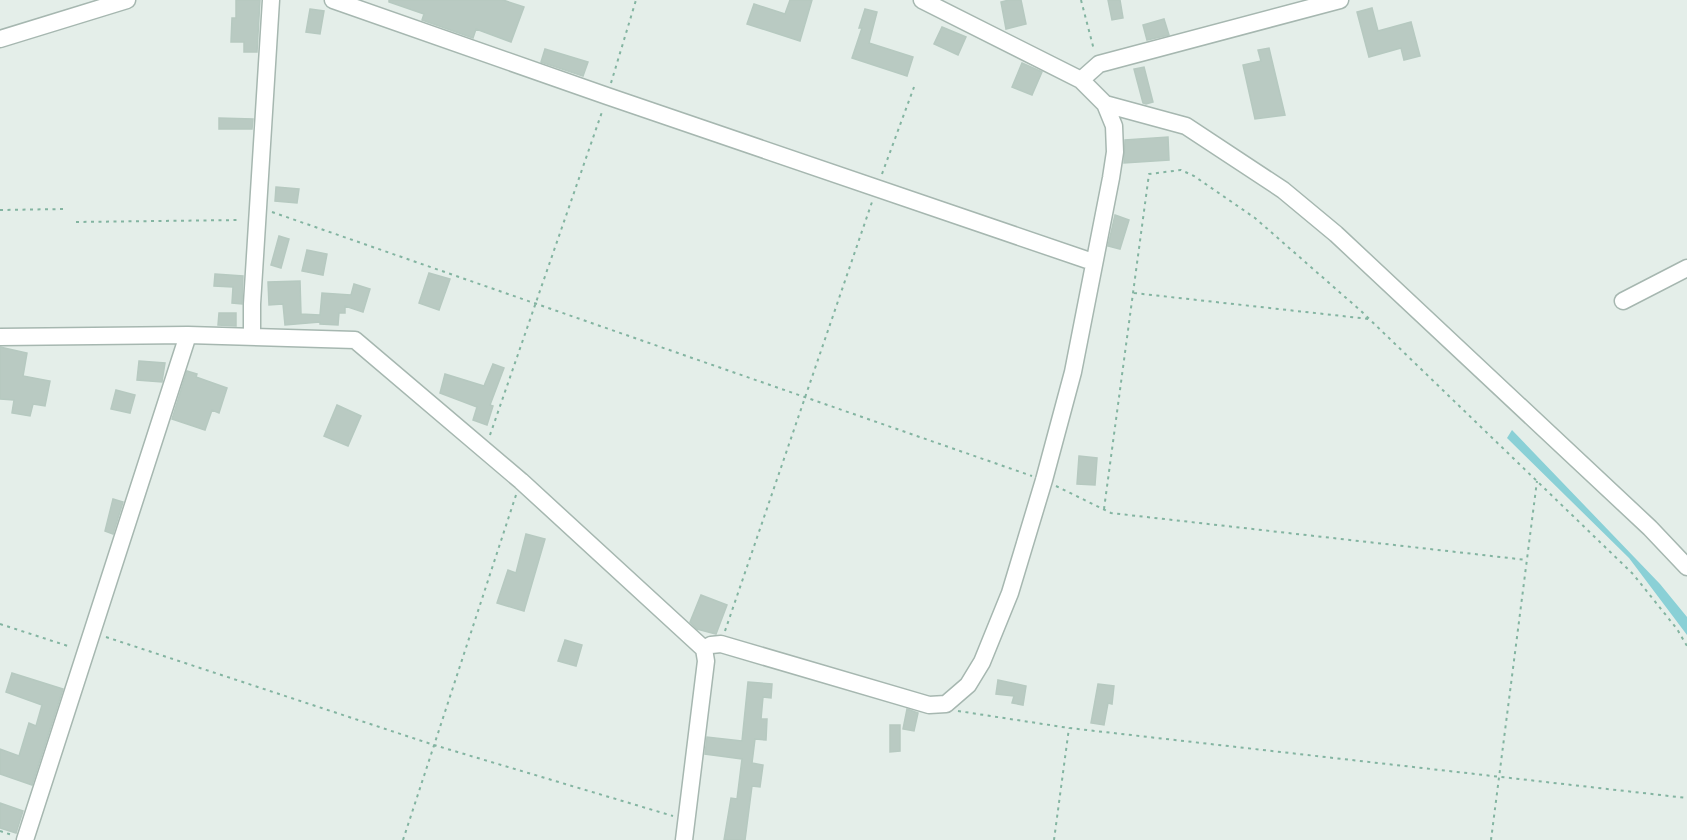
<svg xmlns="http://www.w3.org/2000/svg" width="1687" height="840" viewBox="0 0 1687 840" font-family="Manrope,sans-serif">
	<rect width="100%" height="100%" fill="#e4eee9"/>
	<path fill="#8ad0d6" d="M1512,430L1660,584L1687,617V635L1629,558L1507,438Z"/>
	<path fill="#b9cac2" stroke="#b6c9c0" stroke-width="1.5" d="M236,0H260L257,52H244V42H231L232,18H236Z
		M389,0H503L524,7L511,42L476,29L473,38L422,20L424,14L389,2Z
		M790,0H812L800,41L747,24L754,4L785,14Z
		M1009,0H1021L1026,24L1006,29L1001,2Z
		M1108,0H1120L1123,18L1112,20Z
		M1372,8L1378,31L1411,22L1420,56L1404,60L1401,48L1369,57L1357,12Z
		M310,9L324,11L320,34L306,32Z
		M865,9L877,12L869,43L913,57L907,76L852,58L862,28H859Z
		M1164,19L1169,35L1147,40L1143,25Z
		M942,27L966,37L958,55L934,44Z
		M1269,48L1285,115L1255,119L1243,65L1261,61L1258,50Z
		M545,49L588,62L583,76L541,62Z
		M1022,63L1042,72L1032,95L1012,87Z
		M1144,67L1153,102L1146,104L1143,103L1134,69Z
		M219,118L253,119L252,129H219Z
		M1168,137L1169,160L1124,163L1125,140Z
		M276,187L299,189L297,203L275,201Z
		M1115,215L1129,220L1120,249L1108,246Z
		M279,236L289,239L281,268L271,265Z
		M307,250L327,254L323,275L302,271Z
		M429,273L450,279L439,310L419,303Z
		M215,274L243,276L242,304L232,303L233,287L214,286Z
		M300,281L301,314L320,315L322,293L351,295L354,284L370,289L363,312L345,306V313H339L338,325L320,324V322L285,325L283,304L269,305L268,282Z
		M219,313H236V326L218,325Z
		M0,347L27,353L23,376L50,381L45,406L33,404L30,416L12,413L14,400L0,399Z
		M139,361L165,363L162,382L137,380Z
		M493,364L504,368L490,405L493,406L487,425L473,420L477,407L440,393L445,374L484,386Z
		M187,371L197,374L196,377L227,388L219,413L212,410L205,430L172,419Z
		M116,390L135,395L130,413L111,409Z
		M337,405L361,416L348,446L324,436Z
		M1079,456L1097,458L1095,485L1077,484Z
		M113,499L123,502L113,534L105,531Z
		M526,534L545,539L524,611L497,603L508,570L516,573Z
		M701,595L727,605L716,634L697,629L690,622Z
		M565,640L582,645L576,666L558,661Z
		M12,673L63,689L32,785L0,774V749L19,756L29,723L36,726L42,705L6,692Z
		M998,680L1026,686L1023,705L1012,703L1014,696L996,694Z
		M748,682L772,684L771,698L763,697L761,719H767L766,740L755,739L752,763L763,765L760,787L752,786L745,840H724L731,798L737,799L742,759L705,754L707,737L742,741Z
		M1098,684L1114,686L1112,704L1108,703L1104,725L1091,723Z
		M907,709L918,713L914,731L903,729Z
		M890,725H900V751L890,752Z
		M0,803L23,811L16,833L0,828Z"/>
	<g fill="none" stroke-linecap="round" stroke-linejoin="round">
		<g stroke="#a6b7b0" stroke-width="19">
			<path id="minor" d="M333,0L607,96L1093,262
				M0,39L127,0
				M1081,80L1099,64L1340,0
				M1105,104L1186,126L1283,190L1336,234L1650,528L1687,567
				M1623,301L1687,268
				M0,337L188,335L355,340L521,481L704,649L706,661L684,840
				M252,337V304L271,0
				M704,649L711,645L721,644L929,705L946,704L968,685L982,662L1010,593L1044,480L1073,372L1111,178L1115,152L1114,126L1105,104L1081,80L922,0
				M25,840L188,335"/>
		</g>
		<path stroke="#83b4a1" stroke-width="2" stroke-dasharray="3 4.5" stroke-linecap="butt" d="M1081,0L1094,50
			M611,83L636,0
			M882,174L914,87
			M0,210L64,209
			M272,212L1032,476
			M76,222L241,220
			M1134,293L1369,319
			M490,435L603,109
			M1056,486L1111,513L1527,560
			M1104,509L1149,174L1181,170L1194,176L1255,218L1361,311L1633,574L1677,629L1687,646
			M0,624L71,647
			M725,631L872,202
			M106,637L434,745L673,816
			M958,711L1069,728L1687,798
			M0,831L12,835
			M403,840L516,495
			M1054,840L1069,728
			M1491,840L1537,481"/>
		<use href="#minor" stroke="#fff" stroke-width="16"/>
	</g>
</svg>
